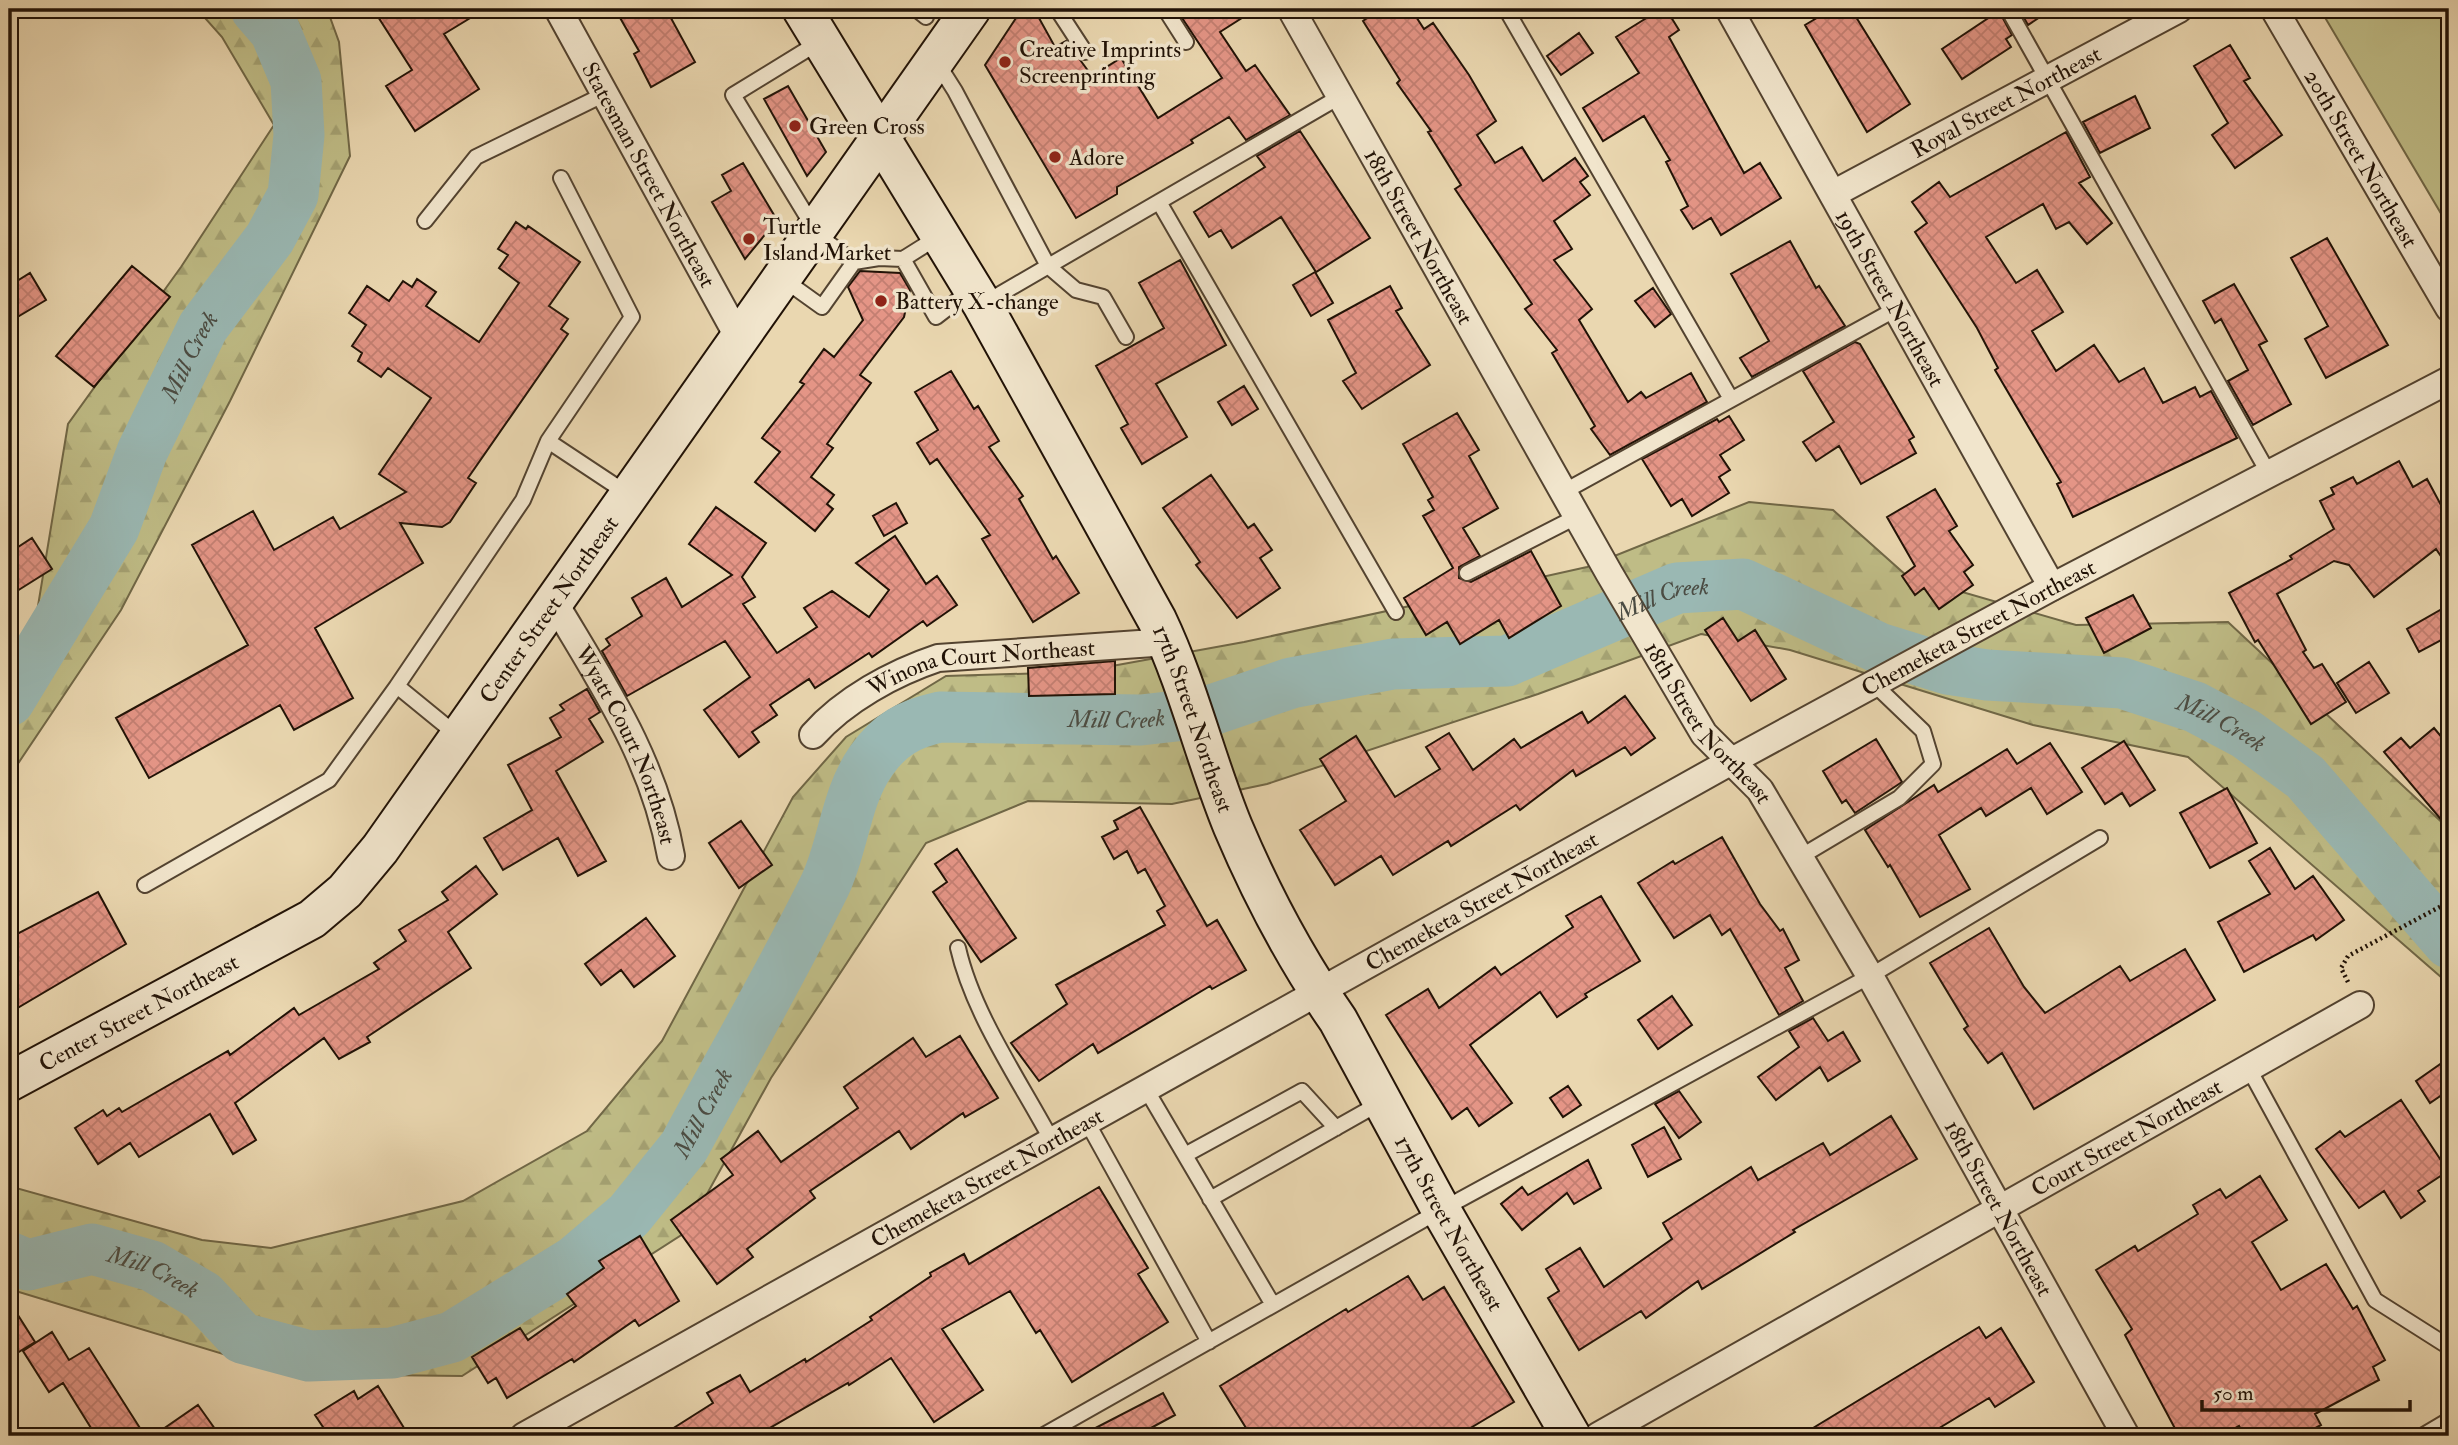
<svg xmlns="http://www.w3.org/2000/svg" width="2458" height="1445" viewBox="0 0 2458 1445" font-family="'IM FELL Double Pica',serif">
	<defs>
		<pattern id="forest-firs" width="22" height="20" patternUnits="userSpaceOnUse" patternTransform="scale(1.75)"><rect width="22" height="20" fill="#bfbc86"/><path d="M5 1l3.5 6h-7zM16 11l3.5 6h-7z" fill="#a4a172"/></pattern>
		<pattern id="building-cross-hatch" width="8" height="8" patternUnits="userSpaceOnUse" patternTransform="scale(1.75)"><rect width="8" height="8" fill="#e49586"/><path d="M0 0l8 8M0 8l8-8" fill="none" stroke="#c37f72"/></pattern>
	</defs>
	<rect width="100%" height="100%" fill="#ead7b0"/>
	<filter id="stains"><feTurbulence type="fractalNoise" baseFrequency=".00286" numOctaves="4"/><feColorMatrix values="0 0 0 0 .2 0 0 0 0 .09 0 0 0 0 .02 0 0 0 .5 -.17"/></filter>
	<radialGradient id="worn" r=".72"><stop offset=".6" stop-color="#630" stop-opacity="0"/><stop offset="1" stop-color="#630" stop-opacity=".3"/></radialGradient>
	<path fill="url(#forest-firs)" stroke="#706746" stroke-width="2" d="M197,9H327L339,42L350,156L230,401L121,610L9,777V664L37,612L68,424L181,267L274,125L222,37Z
		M1749,502L1833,510L1907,576L2076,625L2228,622L2449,829V984L2188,757L2033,725L1790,650L1701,634L1538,694L1267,784L1172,804L1028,801L926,843L771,1078L686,1232L462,1376L289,1374L9,1289V1186L202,1240L271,1248L463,1201L587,1131L662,1041L793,797L846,737L946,676L1079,672L1244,642L1511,584L1587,567Z"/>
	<path fill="#bfbc86" stroke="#706746" stroke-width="2" d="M2320,9H2449V227Z"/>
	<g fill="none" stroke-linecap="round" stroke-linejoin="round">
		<g stroke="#9ab8b3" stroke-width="51">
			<path id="s1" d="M9,701L114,528L142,452L203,327L270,238L293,195L299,135L296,81L275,31L256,9"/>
			<path id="s2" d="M9,1257L28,1265L92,1249L152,1266L203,1296L242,1338L309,1356L392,1353L452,1337L575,1261L629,1215L684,1147C731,1060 781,974 825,885C844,845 845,798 871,761C890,734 909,724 940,717L1141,720L1203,713L1291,683L1393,664L1507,661L1677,588L1743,584L1879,648L1947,669L1987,675L2122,683L2195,707L2246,734L2305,777L2449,943"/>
		</g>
	</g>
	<path fill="url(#building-cross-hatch)" stroke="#211206" stroke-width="2" d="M373,9H485L444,34L479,89L415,131L386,86L412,70Z
		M615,9H666L695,62L651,87L634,54L639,51Z
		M1022,9H1034L1055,47L1066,41L1092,76L1121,58L1158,118L1222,78L1176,9H1256L1220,32L1246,71L1255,65L1290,115L1246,140L1229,117L1191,140L1193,143L1117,187V194L1076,218L985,65Z
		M1361,9H1411L1424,29L1433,23L1469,75L1496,121L1477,135L1495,163L1522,147L1543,181L1575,158L1588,176L1580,182L1590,195L1554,221L1572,249L1554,260L1592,309L1579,320L1628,402L1641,392L1646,398L1691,373L1707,402L1610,455L1591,429L1595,426L1552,353L1557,350L1525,309L1532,304L1455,189L1461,185L1428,132L1431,131L1397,83L1400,80L1363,21L1367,18Z
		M1661,9H1666L1679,30L1669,37L1744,173L1760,163L1781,198L1721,235L1711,218L1693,229L1681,210L1688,206L1666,162L1670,160L1644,116L1603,141L1583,108L1639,73L1616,37Z
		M1832,9H1851L1910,104L1867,132L1805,25Z
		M2019,9H2052L2028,25Z
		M1999,11L2012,35L2006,39L2011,47L1962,79L1942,49Z
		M1579,33L1593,53L1561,75L1547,56Z
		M2230,45L2250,78L2244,81L2282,135L2235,168L2212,135L2228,123L2194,66Z
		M788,86L826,152L807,176L764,99Z
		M2135,96L2150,128L2100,153L2083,122Z
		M1300,131L1370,238L1316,272L1281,217L1232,248L1221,230L1209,237L1194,212L1265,167L1257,156Z
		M2066,132L2090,177L2079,183L2112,223L2087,244L2069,222L2056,229L2043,204L1986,237L2016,283L2037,270L2063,312L2032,331L2056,371L2094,345L2119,382L2144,368L2163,403L2195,387L2200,397L2211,391L2237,438L2073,517L2057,484L2061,482L1995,370L1998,368L1977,328L1915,232L1927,223L1912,202L1939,182L1950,197Z
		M743,163L777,220L745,259L712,202L731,191L722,175Z
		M516,222L526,229L528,226L580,262L549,306L568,319L561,329L568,334L468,478L476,483L450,522L442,527L400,523L423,563L315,628L353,698L294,730L280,705L149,778L116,718L248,645L192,545L253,511L274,550L333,517L340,529L406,492L379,474L431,398L388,368L381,377L358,361L362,353L352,346L366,325L349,313L367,286L389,301L403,281L412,287L417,279L436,292L426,306L479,342L519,283L499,268L508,255L498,249Z
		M2327,238L2388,345L2326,378L2305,339L2328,326L2291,258Z
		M1790,241L1816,288L1819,286L1845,326L1752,377L1740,358L1769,341L1731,274Z
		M1180,260L1226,345L1156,384L1187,437L1142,464L1121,428L1128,424L1096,366L1164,328L1139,283Z
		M132,266L170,297L94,387L56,356Z
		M860,271L900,273L910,290L904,317L860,375L871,383L827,444L833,448L811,477L834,495L827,504L833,509L815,531L755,482L780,452L762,438L804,384L800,382L824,349L834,357L863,320L848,287Z
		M1315,272L1333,303L1311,316L1293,285Z
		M30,273L46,300L9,322V286Z
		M2234,284L2267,341L2259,345L2291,404L2253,425L2228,381L2248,370L2221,319L2215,323L2203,301Z
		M1390,286L1402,308L1396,311L1430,365L1362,409L1343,381L1356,373L1328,320Z
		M1653,288L1671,314L1655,327L1635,301Z
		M1855,342L1860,344L1914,437L1909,440L1916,453L1861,484L1839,446L1816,461L1803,442L1834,422L1803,371Z
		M951,371L974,409L978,406L999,441L989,447L1023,496L1019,499L1053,559L1056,556L1079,593L1033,622L982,539L990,535L937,459L930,464L917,443L938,430L915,392Z
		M1244,386L1258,409L1232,425L1218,402Z
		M1457,413L1479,450L1469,456L1498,508L1463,528L1480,556L1459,567V578L1471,582L1531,551L1561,606L1509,638L1499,620L1460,644L1447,622L1426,635L1404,598L1453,568L1423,516L1434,510L1428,500L1433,497L1403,444Z
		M1729,416L1744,440L1720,455L1730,470L1719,477L1729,493L1692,516L1682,499L1671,506L1642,459L1717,419L1719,422Z
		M2399,461L2413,487L2427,479L2449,520V568L2436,549L2374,597L2349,565L2334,561L2277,594L2306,650L2303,652L2314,668L2322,664L2346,702L2311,724L2258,640L2255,642L2229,593L2292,559L2290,556L2334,529L2320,501L2334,494L2331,488L2353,477L2357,484Z
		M1211,475L1248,528L1254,524L1272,550L1260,558L1280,588L1237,618L1196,565L1200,562L1163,508Z
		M1935,489L1957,526L1949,531L1973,565L1964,572L1973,585L1939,609L1924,588L1915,595L1902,576L1915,566L1887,517Z
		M896,503L907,523L884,536L873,516Z
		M716,507L766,543L742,577L755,597L743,604L777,653L817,627L804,608L832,591L869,617L889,590L856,563L895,536L926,584L937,576L957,605L927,626L923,621L872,657L869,653L815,688L809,679L770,705L777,715L752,732L759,742L739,757L704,710L750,677L725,641L627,696L602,651L610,645L606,639L642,616L632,598L666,578L682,607L732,575L689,544Z
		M32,538L52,569L9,596V553Z
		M2133,595L2151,628L2104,653L2086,618Z
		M2449,605V636L2419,652L2407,629Z
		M1723,618L1738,641L1755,630L1786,679L1751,701L1705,630Z
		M1115,661V694L1029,696L1028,668Z
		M2369,662L2389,693L2356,713L2337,683Z
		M587,689L600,712L589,719L603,742L556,771L606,861L578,876L558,838L503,870L484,838L532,810L508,765L561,737L550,718L564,710L560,705Z
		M1625,696L1655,738L1631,755L1625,747L1576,776L1573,770L1520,810L1516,805L1451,846L1448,841L1393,875L1381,856L1335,885L1300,830L1346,801L1320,759L1356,736L1395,797L1440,769L1426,747L1449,733L1473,770L1514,739L1521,748L1582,712L1588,723Z
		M2434,728L2449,746V829L2384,752L2401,738L2410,748Z
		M1876,739L1902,782L1855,813L1846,800L1842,803L1823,771Z
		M2124,741L2155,790L2130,806L2122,793L2105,804L2082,768Z
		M2050,743L2082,792L2047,814L2031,788L1986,816L1981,808L1939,835L1970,889L1920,917L1890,865L1888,867L1865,830L1934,785L1938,792L2007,749L2017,764Z
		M2227,788L2257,843L2210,868L2180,813Z
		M1140,807L1207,926L1217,920L1246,970L1212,989L1210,986L1098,1053L1093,1044L1039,1081L1011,1043L1067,1004L1056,985L1165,925L1157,911L1165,906L1145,869L1138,873L1127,851L1114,859L1102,837L1118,829L1114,821Z
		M741,821L772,865L739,888L709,843Z
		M1722,837L1760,904L1780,931L1783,929L1799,960L1785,968L1803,1001L1779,1015L1730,929L1722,935L1710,915L1674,938L1638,883L1673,861L1675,864Z
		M2270,848L2295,889L2313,876L2344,920L2316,940L2313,935L2244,972L2218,922L2270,894L2249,861Z
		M957,849L1016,938L981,962L933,892L947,882L935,864Z
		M476,866L497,894L448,932L471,968L367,1037L370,1042L339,1059L324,1038L235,1103L256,1140L233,1154L210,1114L139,1157L130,1143L98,1164L75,1128L103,1110L107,1116L119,1108L122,1112L228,1051L230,1055L294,1008L299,1015L379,969L374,963L406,941L399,930L448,900L442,892Z
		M98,892L126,944L9,1013V938Z
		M1601,896L1640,961L1585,994L1587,997L1557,1017L1540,992L1470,1045L1512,1103L1479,1126L1467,1108L1452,1119L1386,1015L1428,989L1439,1008L1495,967L1501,975L1573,927L1566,916Z
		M646,918L675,956L634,987L621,970L601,985L585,964Z
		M1989,928L2024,987L2045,1013L2120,966L2130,981L2185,949L2215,1000L2034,1109L2002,1053L1988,1063L1964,1029L1968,1026L1930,963Z
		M1672,996L1692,1025L1658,1049L1638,1020Z
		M1813,1018L1828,1041L1843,1032L1860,1061L1828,1081L1820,1067L1776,1100L1758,1077L1799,1047L1789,1031Z
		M960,1036L998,1098L965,1117L963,1113L911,1149L899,1131L810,1191L815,1198L747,1249L753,1257L717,1284L671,1220L733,1175L721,1159L758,1131L781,1162L858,1108L844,1087L913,1038L926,1057Z
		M2449,1058V1090L2430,1103L2416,1081Z
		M1568,1086L1581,1105L1563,1117L1550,1098Z
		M1679,1091L1701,1122L1679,1138L1655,1104Z
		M2401,1100L2448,1171L2418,1191L2425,1201L2401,1218L2384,1191L2359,1208L2316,1149L2340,1131L2345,1137Z
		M1891,1116L1917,1159L1793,1230L1795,1232L1702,1289L1698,1281L1646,1318L1641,1311L1579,1350L1548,1298L1559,1291L1546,1269L1580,1248L1604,1287L1672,1239L1663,1223L1751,1167L1758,1180L1823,1143L1830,1155Z
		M1664,1127L1681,1159L1648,1177L1632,1145Z
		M1588,1160L1601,1188L1574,1204L1567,1193L1522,1230L1501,1204L1522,1187L1528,1195Z
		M2260,1176L2287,1220L2252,1242L2281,1290L2326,1264L2353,1309L2357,1306L2385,1360L2373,1367L2379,1380L2315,1414L2321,1425L2301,1436H2244L2239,1426L2221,1436H2179L2125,1335L2132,1329L2096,1270L2135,1246L2138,1251L2198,1214L2193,1205L2220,1189L2226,1198Z
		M1099,1187L1148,1268L1138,1274L1168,1322L1072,1382L1040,1330L1036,1333L1010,1291L942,1329L983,1390L934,1422L891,1358L849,1385L848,1383L770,1428L774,1436H661L713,1403L707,1393L740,1375L750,1392L805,1359L806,1362L872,1320L870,1317L931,1276L930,1273L964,1254L969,1264Z
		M640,1236L679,1301L639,1326L635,1320L574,1362L572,1359L507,1398L496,1378L488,1383L472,1357L520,1328L528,1340L576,1306L567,1294L604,1268L599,1261Z
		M1408,1276L1423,1300L1444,1287L1514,1402L1457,1436H1251L1220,1386L1346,1309L1348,1312Z
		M9,1301L35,1342L9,1358Z
		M1979,1327L1986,1338L2001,1328L2034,1382L1995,1407L1989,1398L1926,1436H1800Z
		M52,1332L69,1360L89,1348L145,1436H96L63,1383L49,1392L23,1351Z
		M378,1386L409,1436H329L315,1415L354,1391L358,1399Z
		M1163,1393L1175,1415L1149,1429L1153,1436H1080Z
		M198,1405L220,1436H153Z"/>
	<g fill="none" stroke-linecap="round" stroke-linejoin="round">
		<g stroke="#534330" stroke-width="18">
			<path id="lane" d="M916,9L926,17
				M1057,9L1085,52
				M1165,9L1186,42
				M1506,9L1731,399
				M2008,9L2269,474
				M936,61L955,91L1048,266L1076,290L1103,297L1126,337
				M1159,202L1396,612
				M425,221L476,157L605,94
				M814,228L733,95L821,41
				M816,234L854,262
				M903,259L938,237
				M783,279L822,307L854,262L879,258L903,259L936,317L971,290
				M983,304L1341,96
				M548,441L632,317L561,178
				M1565,491L1896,309
				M1467,573L1578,516
				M457,735L397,686L523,500L548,441L628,494
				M1800,857L1899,798L1933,764L1923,731L1874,684
				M145,885L329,780L397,686
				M958,948C973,1014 1020,1081 1052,1141
				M2249,1069L2375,1300L2449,1347
				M1146,1089L1273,1305
				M1087,1122L1209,1342
				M1185,1155L1302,1091L1336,1128
				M1210,1199L1380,1103
				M1042,1436L1441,1210L1870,976L2100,838
				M2422,1436L2449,1420"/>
		</g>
		<g stroke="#534330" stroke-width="30">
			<g id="street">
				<path id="s3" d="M558,9L740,340"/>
				<path id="s4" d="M1291,9L1609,573L1704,734L1760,790L1870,976L2126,1436"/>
				<path id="s5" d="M1729,9L2052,587"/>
				<path id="s6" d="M2274,9L2449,308"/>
				<path id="s7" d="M1833,194L2179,9"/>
				<path id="s8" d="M554,602C603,685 654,759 671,856"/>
				<path id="s9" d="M813,735C844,700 893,673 938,658L1168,642"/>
				<path id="s10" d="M524,1436L1730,762L2052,587L2449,380"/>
				<path id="s11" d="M1598,1436L2360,1005"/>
			</g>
		</g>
		<g stroke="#211206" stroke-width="42">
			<g id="secondary">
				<path id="s12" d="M802,9L982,304L1157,620C1189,687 1205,759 1233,827C1261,893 1297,961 1338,1020L1441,1210L1571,1436"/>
				<path id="s13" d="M9,1082L312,919L345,891L380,849L971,9"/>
			</g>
		</g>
		<path stroke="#211206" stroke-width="4.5" stroke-dasharray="2 3.5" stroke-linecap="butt" d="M2348,982L2341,968L2348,956L2449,902"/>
		<use href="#lane" stroke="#f1e5cc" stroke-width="14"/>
		<use href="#street" stroke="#f1e5cc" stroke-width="26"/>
		<use href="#secondary" stroke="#f1e5cc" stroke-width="38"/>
	</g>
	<g fill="#8f2418" stroke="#f1e5cc" stroke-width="2.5">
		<circle cx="1005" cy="62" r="7"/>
		<circle cx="795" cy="126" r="7"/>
		<circle cx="1055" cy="157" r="7"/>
		<circle cx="749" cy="239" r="7"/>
		<circle cx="881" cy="301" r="7"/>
	</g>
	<g text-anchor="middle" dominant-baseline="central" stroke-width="7" stroke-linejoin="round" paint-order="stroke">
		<g font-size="23" fill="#211206" stroke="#f1e5cc" text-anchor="start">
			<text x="1019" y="49">Creative Imprints<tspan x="1019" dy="26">Screenprinting</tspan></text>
			<text x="809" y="126">Green Cross</text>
			<text x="1069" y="157">Adore</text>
			<text x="763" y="226">Turtle<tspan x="763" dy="26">Island Market</tspan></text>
			<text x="895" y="301">Battery X-change</text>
		</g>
		<g font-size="23" fill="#211206" stroke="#f1e5cc">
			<text stroke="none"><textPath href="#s7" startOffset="196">Royal Street Northeast</textPath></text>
			<text stroke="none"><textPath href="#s6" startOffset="173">20th Street Northeast</textPath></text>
			<text stroke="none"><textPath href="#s3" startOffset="189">Statesman Street Northeast</textPath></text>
			<text stroke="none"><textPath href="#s4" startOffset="261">18th Street Northeast</textPath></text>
			<text stroke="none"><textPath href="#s5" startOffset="331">19th Street Northeast</textPath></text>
			<text stroke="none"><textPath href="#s13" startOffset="735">Center Street Northeast</textPath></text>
			<text stroke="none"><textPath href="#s10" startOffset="1664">Chemeketa Street Northeast</textPath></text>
			<text stroke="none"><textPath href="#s9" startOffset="189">Winona Court Northeast</textPath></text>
			<text stroke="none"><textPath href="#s12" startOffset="812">17th Street Northeast</textPath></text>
			<text stroke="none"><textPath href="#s4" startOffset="828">18th Street Northeast</textPath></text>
			<text stroke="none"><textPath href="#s8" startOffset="161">Wyatt Court Northeast</textPath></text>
			<text stroke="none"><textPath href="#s10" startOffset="1097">Chemeketa Street Northeast</textPath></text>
			<text stroke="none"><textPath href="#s13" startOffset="147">Center Street Northeast</textPath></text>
			<text stroke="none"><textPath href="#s11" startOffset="607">Court Street Northeast</textPath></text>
			<text stroke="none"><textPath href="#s10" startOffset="530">Chemeketa Street Northeast</textPath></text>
			<text stroke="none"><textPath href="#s4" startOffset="1395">18th Street Northeast</textPath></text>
			<text stroke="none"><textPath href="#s12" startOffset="1379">17th Street Northeast</textPath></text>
		</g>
		<g font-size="24" font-style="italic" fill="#4b4c43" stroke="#f1e5cc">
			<text stroke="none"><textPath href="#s1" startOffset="390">Mill Creek</textPath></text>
			<text stroke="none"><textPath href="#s2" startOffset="2040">Mill Creek</textPath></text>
			<text stroke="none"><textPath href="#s2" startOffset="1474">Mill Creek</textPath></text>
			<text stroke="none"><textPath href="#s2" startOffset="2627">Mill Creek</textPath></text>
			<text stroke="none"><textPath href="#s2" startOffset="822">Mill Creek</textPath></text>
			<text stroke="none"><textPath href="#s2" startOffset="152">Mill Creek</textPath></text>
		</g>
	</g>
	<rect width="2458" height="1445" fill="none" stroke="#ead7b0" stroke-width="35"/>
	<rect x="10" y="10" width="2437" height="1424" fill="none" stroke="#211206" stroke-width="3.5"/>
	<rect x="18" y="18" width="2423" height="1410" fill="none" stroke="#211206" stroke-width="2"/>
	<path d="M2202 1400v10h208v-10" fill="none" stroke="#211206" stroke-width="3.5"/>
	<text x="2213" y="1400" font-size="21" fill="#211206" stroke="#f1e5cc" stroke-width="5" paint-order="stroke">50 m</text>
	<rect width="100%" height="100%" filter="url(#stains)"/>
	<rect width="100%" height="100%" fill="url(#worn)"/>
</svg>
